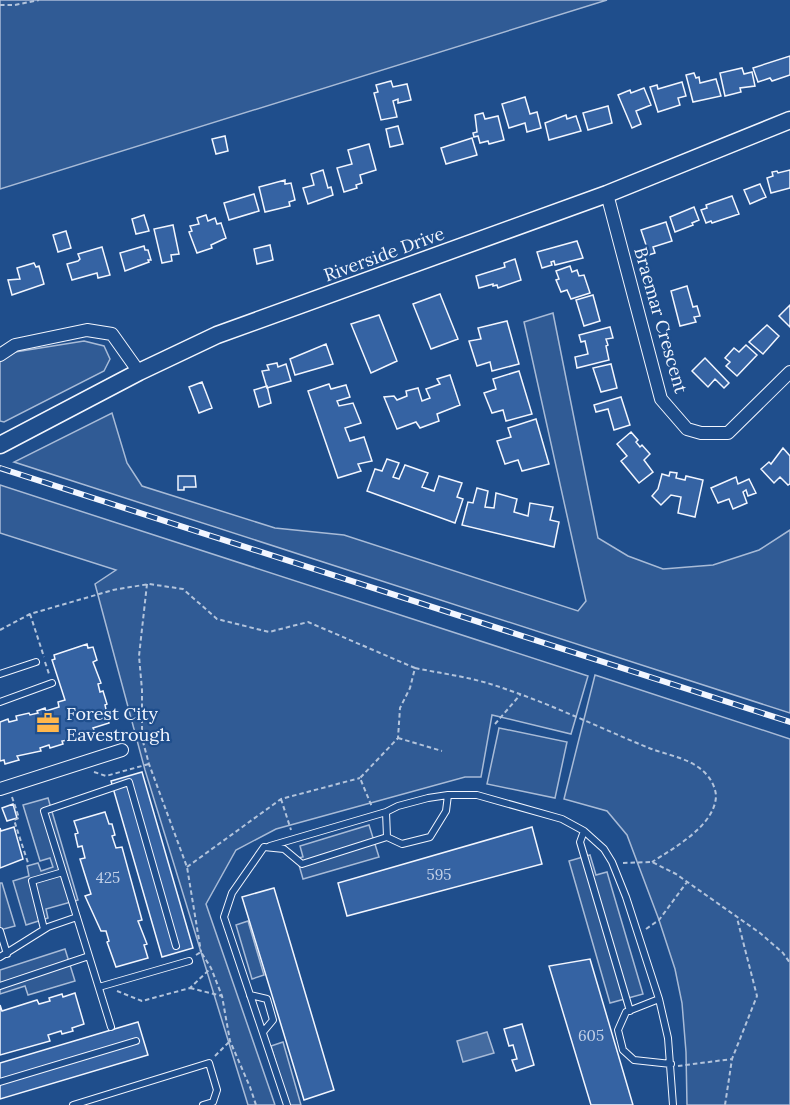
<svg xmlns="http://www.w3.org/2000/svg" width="790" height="1105" viewBox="0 0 790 1105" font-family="Lora,serif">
	<rect width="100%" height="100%" fill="#1f4e8c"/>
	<path fill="#305b95" stroke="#a8bbd7" stroke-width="1.5" d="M0,0H607L0,189Z
		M553,313L598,538L628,556L663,569L713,565L759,550L790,530V713L14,462L112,413L127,463L142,486L275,528L344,535L578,611L586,601L524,322Z
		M84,341L104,346L110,359L104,371L4,422L0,421V361L15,352Z
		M0,485L588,676L571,734L492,715L481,777H465L276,829L236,850L206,904L275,1105H248L145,770L95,584L116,570L0,533Z
		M595,675L790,739V1105H687L686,1052L682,1003L675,969L659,920L627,835L607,811L564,799Z
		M499,728L567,742L555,798L487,784Z
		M48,798L78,900L46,909L48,918L26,925L13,881L29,876L27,866L38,863L41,871L53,867L50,858L40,861L23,805Z
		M369,825L379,857L303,879L297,858L303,857L300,846Z
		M590,855L596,875L607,872L643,994L610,1003L569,861Z
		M0,883H2L15,926L0,930Z
		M248,921L264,975L252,979L236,925Z
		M65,949L75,981L28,995L25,986L0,994V970Z
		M283,1042L301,1105H288L271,1046Z"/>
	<path fill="#446ba0" stroke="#a8bbd7" stroke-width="1.5" d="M487,1032L494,1053L463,1062L457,1041Z"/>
	<path fill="#3563a3" stroke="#f2f6ff" stroke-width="1.5" d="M790,56V75L772,81L770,78L758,82L753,68Z
		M742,68L744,74L752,72L755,86L740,88L741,92L725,96L720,73Z
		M694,73L696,78L699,77L700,83L716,79L721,96L693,102L686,75Z
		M391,81L393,87L407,84L411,100L398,103V99L393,101L397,117L381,120L374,93L378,92L376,85Z
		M682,82L686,96L678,98L680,105L658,112L650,87L657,85L658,89Z
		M644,88L651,105L636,111L641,124L632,128L618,95L630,90L631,93Z
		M525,97L530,114L537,112L541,128L527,132L525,123L509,128L502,104Z
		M608,106L612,123L588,130L583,113Z
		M483,113L485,119L498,116L504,140L489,144L488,141L480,143L478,136L474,137L473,133L477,132L475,115Z
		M566,115L567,119L576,116L581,131L549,140L545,123Z
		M398,126L403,144L390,147L386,129Z
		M225,136L228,151L216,154L212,139Z
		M472,138L477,155L446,164L441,148Z
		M369,144L376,170L360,175L362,183L356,185L357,188L344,192L337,168L352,164L348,150Z
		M323,170L328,188L331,187L333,195L308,204L303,188L314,185L311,174Z
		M790,170V188L771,193L767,178L773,176L772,172L777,171L778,173Z
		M285,180V184L291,183L295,200L289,202L290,206L265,212L259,187Z
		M760,184L766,197L750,204L744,190Z
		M254,194L259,211L229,220L224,203Z
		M732,196L739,214L712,223L711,221L706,223L701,210L707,208L706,205Z
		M694,207L699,220L692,223L693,225L675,232L670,217Z
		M144,215L149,231L136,234L132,219Z
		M206,215L208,221L215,218L217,224L221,223L226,238L211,245L212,248L197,253L189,232L192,231L190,226L199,224L197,218Z
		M666,222L672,241L653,247L655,253L642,257L640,250L647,248L641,230Z
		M173,225L179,254L171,255L172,261L162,263L154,229Z
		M66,231L71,248L58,252L53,235Z
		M577,241L583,258L555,265L554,261L551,262L552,265L542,268L537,252Z
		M270,245L273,260L257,264L254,249Z
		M144,246L145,250H148L151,260H148L149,262L125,271L120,253Z
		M102,247L110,275L98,278L97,273L72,280L67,264L78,261L80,259L78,254Z
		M515,259L521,280L498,288L497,285L493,286V284L479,288L476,276L505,267L504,263Z
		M34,263L36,267L39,266L44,284L12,295L8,280L20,279L17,268Z
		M570,266L572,272L577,270L579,276L584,275L590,293L571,299L567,290L561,292L556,280L559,279L556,271Z
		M687,286L693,307L697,306L700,316L694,317L696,322L680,326L671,291Z
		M440,294L458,339L431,349L413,304Z
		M593,295L600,321L584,326L576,300Z
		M790,305V327L779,316Z
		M379,315L397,361L371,373L351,324Z
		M507,321L519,364L492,371L490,362L477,366L469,341L481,339L478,328Z
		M767,325L779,336L763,354L749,342Z
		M610,327L613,338L606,339L608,345L606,346L609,360L577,368L575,357L588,354L585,341L581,342L579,335Z
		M326,344L333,364L295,375L290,359Z
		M746,345L757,355L737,376L726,366L730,362L725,358L734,348L739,352Z
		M705,358L729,383L724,388L715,379L708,387L692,371Z
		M277,363L278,367L286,364L291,381L267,388L262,371L269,370L267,365Z
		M611,364L617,388L601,392L593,368Z
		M519,371L532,414L506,421L503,410L492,413L484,393L496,389L493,379Z
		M450,375L460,405L437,414L439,421L420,428L416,422L397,429L384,397L394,396L397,400L407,396L406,391L418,388L422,401L430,398L426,389L440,384L437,379Z
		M202,382L212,408L199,413L189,387Z
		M329,384L331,389L346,385L350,397L337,401L339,406L353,403L361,423L345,428L350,441L364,437L372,461L358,464L361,471L338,478L308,391Z
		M267,386L271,403L259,407L254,390Z
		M621,397L630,425L614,430L608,409L596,412L594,405Z
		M536,419L549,464L522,471L518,460L505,464L497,441L511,437L508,428Z
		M631,432L638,440L636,442L640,447L642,445L650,454L644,460L653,472L639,483L621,461L627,456L617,444Z
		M783,448L790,456V484L788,485L780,477L774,483L761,469L769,462L771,464Z
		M387,459L399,463L393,477L399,479L405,465L428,473L422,487L434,491L439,476L462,483L457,497L463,499L455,523L367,491L375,469L382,471Z
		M670,472L677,473L676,478L685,480L686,476L703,480L695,517L678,513L681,497L671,495L661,505L652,496L658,489L662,474L669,476Z
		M178,476H195L196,487H184V490H178Z
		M736,477L738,484L749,479L756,493L748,496L746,490L743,492L747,503L733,509L729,499L718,503L711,488Z
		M477,488L488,491L485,507L494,508L496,493L517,499L514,512L528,516L530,503L553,507L550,520L559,522L554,547L462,525L468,502L473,503Z
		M87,644L88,648L93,647L97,660L93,662L101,683L98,684L100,692L103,691L107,704L105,705L109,723L93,728L94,730L85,733L86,737L62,741L63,744L50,748L49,745L40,748L41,751L17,756L19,760L5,764L4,760L0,761V722L8,719L9,722L17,720L16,716L29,713L30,715L38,713L37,711L45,708L46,711L59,707L58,702L65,700L52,660L55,659L54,655Z
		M142,772L193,948L162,957L111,781Z
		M13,804L17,818L7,821L2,808Z
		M105,812L109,824H112L115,835L112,836L116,848L122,847L142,920L138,921L147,944L144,945L148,958L116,967L107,942L109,941L106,931H101L85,896L91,894L80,859L85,858L82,846L78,847L75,834L78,833L74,821Z
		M14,827L23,859L0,868V828L1,831Z
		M532,827L542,864L347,916L338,883Z
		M274,888L334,1090L304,1100L242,897Z
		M590,959L633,1105H591L549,966Z
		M75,993L84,1024L72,1028L73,1031L62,1034L61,1031L48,1035L50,1041L0,1055V1005L2,1011L37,1000L39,1004L50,1001L49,998L62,994L63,997Z
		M138,1022L148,1055L0,1099V1063Z
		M522,1024L534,1065L516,1071L512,1060L517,1059L513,1045L509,1046L504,1029Z"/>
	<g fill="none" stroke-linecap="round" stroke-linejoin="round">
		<g stroke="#f2f6ff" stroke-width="8">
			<path id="service" d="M0,674L36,662
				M0,702L52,683
				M448,795L446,811L430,837L402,844L387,837L386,812L398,806L428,798L448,795H477L562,819L584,831L604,849L612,862L626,897L659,999L668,1038L673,1105
				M584,831L580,842L630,1011
				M270,846L386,812
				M44,929L32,881L63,872
				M0,931L7,954
				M0,957L48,927L77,917
				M0,986L89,956
				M99,987L189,961
				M250,995L267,999L273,1020L263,1032
				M659,999L626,1012L618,1030L623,1050L634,1060L671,1064
				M111,1027L44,811L129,782L176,946
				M0,1082L136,1041
				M73,1105L209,1063L217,1090L213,1102L203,1105
				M287,1105L224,917L232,893L264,847L284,849L302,864L387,837"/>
		</g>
		<g stroke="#f2f6ff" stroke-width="14">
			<path id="minor" d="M607,194L661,399L687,429L701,433H728L790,372
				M0,355L15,345L87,330L112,334L139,372
				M0,789L122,750"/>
		</g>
		<g stroke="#f2f6ff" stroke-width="19">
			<path id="secondary" d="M0,445L139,372L217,335L607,194L790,120"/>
		</g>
		<path stroke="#b3c4dc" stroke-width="2" stroke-dasharray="4.5 3" stroke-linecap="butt" d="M0,5H15L39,0
			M147,584L139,656L142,690V738L149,764L187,867L201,952
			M30,614L44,657
			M0,630L30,614L113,590L149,584L183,589L217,619L269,632L308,622L415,668L410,688L400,708L398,738L360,778L372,807
			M45,662L49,674
			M415,668C439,673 463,676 487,683C543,700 595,726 649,748C667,755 689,758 703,771C710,777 715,786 716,795C716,825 674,848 652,862
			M495,724L520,695
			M398,738L442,751
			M94,772L106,776L149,764
			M12,797L19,818L14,820L29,866
			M281,799L291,830
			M623,863L652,862L676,874L760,933L783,953L790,963
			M187,867L281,799L360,778
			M646,929L659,920L687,882
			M196,955L201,952L211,968L222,996L230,1041L250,1087L256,1105
			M190,988L222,996
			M117,991L142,1001L190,988L211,968
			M215,1056L230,1041
			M678,1066L732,1059
			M725,1105L732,1059L757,996L737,918"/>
		<use href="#service" stroke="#1f4e8c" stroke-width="6"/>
		<use href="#minor" stroke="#1f4e8c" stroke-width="12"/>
		<use href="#secondary" stroke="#1f4e8c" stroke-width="16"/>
		<g stroke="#f2f6ff" stroke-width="6">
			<path id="rail" d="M0,468L790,722"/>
		</g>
		<use href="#rail" stroke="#1f4e8c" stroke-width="4" stroke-dasharray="11" stroke-linecap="butt"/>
	</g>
	<defs>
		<g id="office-bare" transform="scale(1.8)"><path d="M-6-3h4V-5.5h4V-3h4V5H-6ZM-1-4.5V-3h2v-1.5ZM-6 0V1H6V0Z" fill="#ffb74d" stroke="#1f4e8c" stroke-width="2.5" paint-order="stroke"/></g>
	</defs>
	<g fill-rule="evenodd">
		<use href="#office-bare" x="48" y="723"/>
	</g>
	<g text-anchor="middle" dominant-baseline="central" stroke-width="4.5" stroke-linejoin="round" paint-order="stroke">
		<g font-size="15" fill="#c3d1e8">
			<text x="439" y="874">595</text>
			<text x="108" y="877">425</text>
			<text x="591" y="1035">605</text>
		</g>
		<g font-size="18" fill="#f2f6ff" stroke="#1f4e8c">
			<text transform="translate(384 254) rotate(-20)">Riverside Drive</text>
			<text transform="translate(661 320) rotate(74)">Braemar Crescent</text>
		</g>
		<g font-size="18" fill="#f2f6ff" stroke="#1f4e8c" text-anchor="start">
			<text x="66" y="713">Forest City<tspan x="66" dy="21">Eavestrough</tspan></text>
		</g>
	</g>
</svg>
